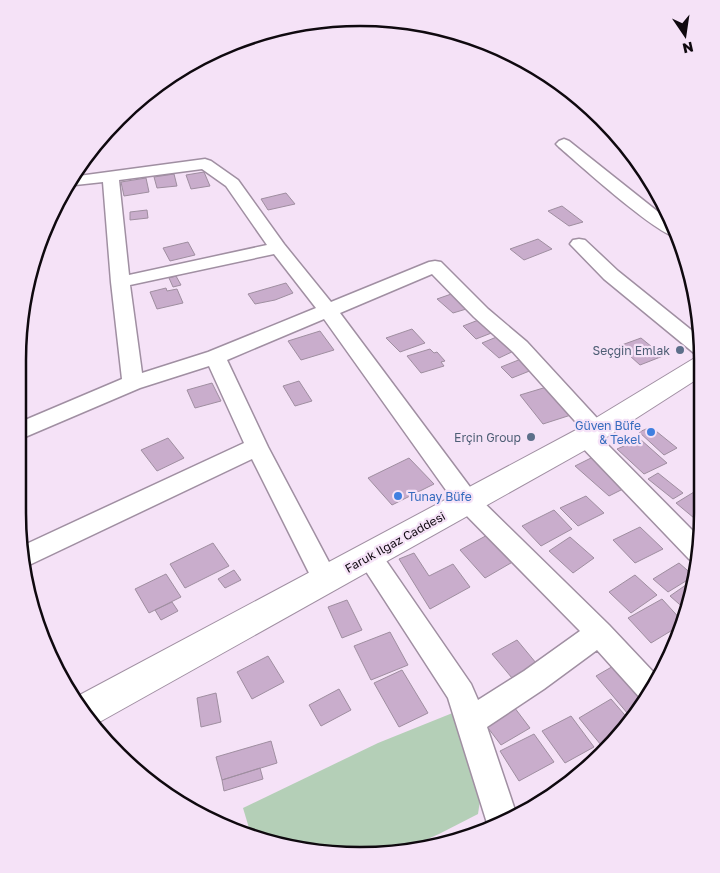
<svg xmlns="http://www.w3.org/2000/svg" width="720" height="873" viewBox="0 0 720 873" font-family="'Golos Text',sans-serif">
	<rect width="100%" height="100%" fill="#f5e2f7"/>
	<path fill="#b4cfb7" d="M455,712L481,794L478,814L439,834L396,853L337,855L252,838L243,808L378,743Z"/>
	<path fill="#c9adcc" stroke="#9f8ea0" d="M204,172L210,186L191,189L186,175Z
		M174,174L177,186L157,188L154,177Z
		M146,178L149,192L124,196L121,182Z
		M286,193L295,204L268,210L261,199Z
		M562,206L583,222L569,226L548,211Z
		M147,210L148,218L130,220V212Z
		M538,239L552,249L524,260L510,249Z
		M188,242L195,255L170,261L163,248Z
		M176,276L181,285L173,287L169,278Z
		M286,283L293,293L275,300L255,304L248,294Z
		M166,288L167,291L177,289L183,303L157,309L150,292Z
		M457,292L473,307L453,313L437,299Z
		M481,319L494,332L476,339L463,326Z
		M412,329L425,343L400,352L386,338Z
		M320,331L334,350L301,360L288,341Z
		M499,336L516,350L499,358L482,343Z
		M641,338L663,356L640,365L619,346Z
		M430,349L434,353L437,352L445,361L441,362L444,366L421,373L407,356Z
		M521,359L532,370L512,378L501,367Z
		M299,381L312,401L295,406L283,386Z
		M212,383L221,401L195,408L187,390Z
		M550,386L574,414L543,424L520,395Z
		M651,427L677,448L664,455L639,432Z
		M168,438L184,458L157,471L141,450Z
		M640,439L667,463L644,474L617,449Z
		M409,458L434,484L392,505L368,478Z
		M591,458L625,488L609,496L575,466Z
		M658,473L683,493L673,499L648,479Z
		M694,492L702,498L700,523L676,503Z
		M586,496L604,513L578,526L560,508Z
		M554,510L572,529L541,546L522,526Z
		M640,527L663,549L635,563L613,540Z
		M491,533L516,560L485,578L460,550Z
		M570,537L594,558L573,573L549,551Z
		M213,543L229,566L185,588L170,564Z
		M414,553L429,576L453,564L470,587L430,609L399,559Z
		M679,563L694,576L668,592L653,579Z
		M234,570L241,580L225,588L218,579Z
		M166,574L181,597L149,613L135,589Z
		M635,575L657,595L631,613L609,592Z
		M693,580L687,611L670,596Z
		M662,599L684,623L651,643L628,618Z
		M347,600L362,630L342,638L328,607Z
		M172,602L178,611L161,620L155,610Z
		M390,632L408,665L371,680L354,646Z
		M517,640L541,669L517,684L492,654Z
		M268,656L284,682L252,699L237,672Z
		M622,661L650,694L641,706L628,714L596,676Z
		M402,670L428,713L399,727L374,683Z
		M339,689L351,710L321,726L309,705Z
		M216,693L221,722L201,727L197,698Z
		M611,699L630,721L617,739L605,750L579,718Z
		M511,703L530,728L501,745L482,720Z
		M571,716L594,747L565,763L542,731Z
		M534,734L554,762L519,781L500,751Z
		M271,741L277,763L222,780L216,757Z
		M260,768L263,779L224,791L222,780Z"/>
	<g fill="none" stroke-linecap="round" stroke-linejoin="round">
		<g stroke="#a08fa2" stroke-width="3">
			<path id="minor" d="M564,139L569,141L657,211L673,222L679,238C658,236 580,165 559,147L556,144L559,141Z
				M205,159L211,161L238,180L284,244L331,302L429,262L435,261L441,262L488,309L527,342L608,430L605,436L600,437L701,539L697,562L689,559L578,443L575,437L578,431L583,430L513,352L474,317L432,274L340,313L476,495L609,625L659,678L644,701L642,700L597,650L544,689L487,727L517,816L491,829L490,830L487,823L448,698L356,556L360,549L369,546L378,549L471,684L478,700L524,671L580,631L458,507L324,319L227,360L268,447L339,581L335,589L326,592L317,589L252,459L25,567L22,546L244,443L209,366L140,388L18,440V423L122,379L111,282L103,182L66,186L71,177ZM202,169L226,186L267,245L129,275L119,180ZM274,254L316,308L208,352L142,373L130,285Z
				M579,239L585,240L618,271L700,337L702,354L694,353L604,279L570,244L573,240Z"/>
		</g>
		<g stroke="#a08fa2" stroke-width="2">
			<path id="tertiary" d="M702,357V376L596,444L96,724L93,725L74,698L576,430L693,359Z"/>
		</g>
		<use href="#minor" fill="#fff" fill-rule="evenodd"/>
		<use href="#tertiary" fill="#fff" fill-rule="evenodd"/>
	</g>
	<g fill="#5c6f8a" stroke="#f5e2f7" stroke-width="2">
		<circle cx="680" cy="350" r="5"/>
		<circle cx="531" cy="437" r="5"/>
	</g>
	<g fill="#3f7fe0" stroke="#f5e2f7" stroke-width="2">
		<circle cx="651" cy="432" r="5"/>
		<circle cx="398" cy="496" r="5"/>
	</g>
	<g text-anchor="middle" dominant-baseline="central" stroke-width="4.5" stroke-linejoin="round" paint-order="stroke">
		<g font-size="12" fill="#4e5e75" stroke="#f5e2f7" text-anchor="end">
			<text x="670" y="350">Seçgin Emlak</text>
			<text x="521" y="437">Erçin Group</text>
		</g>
		<g font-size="12" fill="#366cbe" stroke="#f5e2f7" text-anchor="end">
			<text x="641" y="425">Güven Büfe<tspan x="641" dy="14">&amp; Tekel</tspan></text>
			<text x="408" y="496" text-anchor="start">Tunay Büfe</text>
		</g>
		<g font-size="12" fill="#0f090f" stroke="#f5e2f7">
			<text transform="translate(395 542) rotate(-29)">Faruk Ilgaz Caddesi</text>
		</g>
	</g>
	<path d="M0 0H720V873H0ZM360 26H360A334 334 0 0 1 694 360V513A334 334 0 0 1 360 847H360A334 334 0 0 1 26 513V360A334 334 0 0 1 360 26Z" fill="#f5e2f7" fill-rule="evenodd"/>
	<path fill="none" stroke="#0f090f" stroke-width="2.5" d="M360 26H360A334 334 0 0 1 694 360V513A334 334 0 0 1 360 847H360A334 334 0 0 1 26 513V360A334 334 0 0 1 360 26Z"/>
	<g transform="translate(685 35) rotate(167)" stroke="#f5e2f7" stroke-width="4" paint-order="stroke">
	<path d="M0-4L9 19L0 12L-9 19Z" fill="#0f090f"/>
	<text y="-8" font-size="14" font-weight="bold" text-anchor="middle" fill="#0f090f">N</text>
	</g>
</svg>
